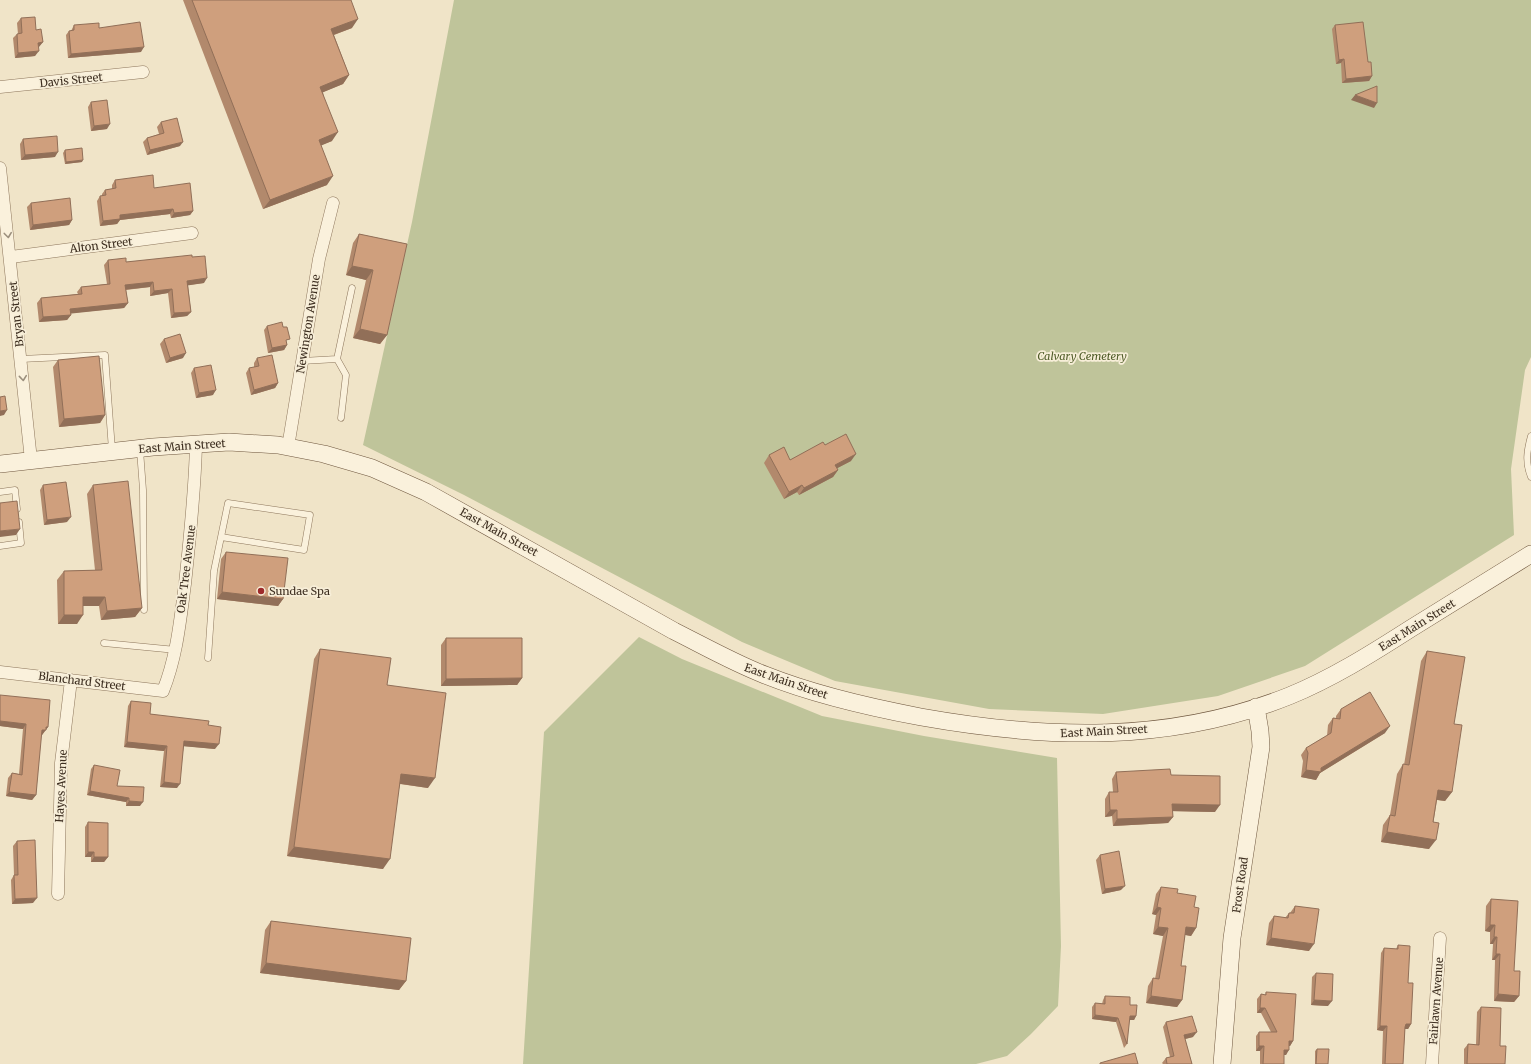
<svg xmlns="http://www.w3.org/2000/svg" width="1531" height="1064" viewBox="0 0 1531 1064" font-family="Merriweather,serif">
	<rect width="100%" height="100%" fill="#f0e4c8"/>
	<path fill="#bfc49a" d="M454,0H1531V357L1525,370L1511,469L1514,535L1305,666L1218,696L1103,714L989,709L835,681L742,642L464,495L363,445L412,222Z
		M639,637L682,659L822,716L924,736L1057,758L1061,946L1058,1006L1031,1034L1007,1056L976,1064H523L544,732Z"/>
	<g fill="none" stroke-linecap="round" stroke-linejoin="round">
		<g stroke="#8d765c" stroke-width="7">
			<path id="lane" d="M21,359L105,355L112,450
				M302,361L337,359
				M341,418L346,375L337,359L352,288
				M1531,436C1527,451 1525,462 1531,477
				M140,450L143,490L144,610
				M0,492L15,490L17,509
				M0,546L21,543L19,522
				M104,643L176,650
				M208,658L214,571L228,503L310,515L304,550L221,537"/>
		</g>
		<g stroke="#8d765c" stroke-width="13">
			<path id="street" d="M0,87L143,72
				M0,168L31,460
				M11,257L192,233
				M288,447L319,259L333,203
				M0,672L163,691C177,656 180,621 185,584C190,537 195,491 196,444
				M58,894L61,763L71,680
				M1432,1064L1440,938"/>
		</g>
		<g stroke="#6f573f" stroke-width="18">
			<path id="secondary" d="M0,464L153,447L229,442L278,445L324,454L372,468L426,492L674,631C704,646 734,663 765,675C815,695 868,707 921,717C1045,739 1169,744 1289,696C1331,679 1371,654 1410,629C1450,604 1490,579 1531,554
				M1222,1064L1232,938L1261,747L1260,731L1256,707"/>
		</g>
		<use href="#lane" stroke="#faf1dc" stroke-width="6"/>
		<use href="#street" stroke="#faf1dc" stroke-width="12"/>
		<use href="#secondary" stroke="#faf1dc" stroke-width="17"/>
	</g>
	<path fill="#b2896c" d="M183,0H351L352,28L334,35L349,75L343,84L323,92L332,141L321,145L327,185L263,209Z
		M21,18L36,30L43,42L38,47L35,56L15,58L13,38L17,34H18L17,23Z
		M74,25L141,52L68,58L66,35L69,31H71Z
		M1335,25L1368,62L1372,76L1369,81L1342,83L1341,63L1336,64L1332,29Z
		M91,102L107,129L91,131L88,107Z
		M161,122L180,146L147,155L143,142L147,138L159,134L157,127Z
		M23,139L55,157L21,160L20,144Z
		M65,150L82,162L65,164L63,153Z
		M115,180L154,188L193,211L190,215L171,218L170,214L120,220L117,224L100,226L97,201L100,196H102V194L105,190L112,189V185Z
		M31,203L72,220L69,225L30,230L27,207Z
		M359,234L407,244L387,335L380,344L353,338L366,280L346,275L353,243Z
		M192,257L204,283L188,285L191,312L187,316L171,318L168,293L150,296V287L126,290L128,303L124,308L71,313V315L67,320L39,322L37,303L41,298L78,294L77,292L81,287L107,284L104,265L108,260L126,262Z
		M267,326L287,343V345L284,350L268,353L264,330Z
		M164,339L183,358L166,363L160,344Z
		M257,358L278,383L275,388L251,395L246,373L249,368L254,367V363Z
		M58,360L105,415L100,423L59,427L53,367Z
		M194,368L213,395L196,398L191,373Z
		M825,445L851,461L837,468L838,470L833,477L799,495L797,492L784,499L764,463L769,455L790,460Z
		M43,485L67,522L44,525L40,490Z
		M93,485L142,608L135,617L101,620L99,606H83L77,624H58L57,580L64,571L95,570L87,494Z
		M226,552L283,599L278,606L217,599L221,559Z
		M446,638L522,678L517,685L441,686V645Z
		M320,649L387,685L428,788L400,784L383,869L287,856L314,659Z
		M1427,651L1454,724L1452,792L1445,801L1437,800L1429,849L1381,842L1383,825L1390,815L1397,774L1403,764L1404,765L1421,661Z
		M0,695L48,727L42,735L41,734L36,795L32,800L6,796L8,778L12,773L19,774L23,729L0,726Z
		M131,701L150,714L208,725L215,749L184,746L177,788L160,787L164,751L124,747L128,706Z
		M1341,709L1385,733L1320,773L1316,780L1301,777L1303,761L1301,755L1306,748L1327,736L1328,725L1333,718H1336V716Z
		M94,765L117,786L140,806H126V802L87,795L91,769Z
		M1116,772L1171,775L1215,812L1172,811L1173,817L1168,823L1113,826L1112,816L1105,817V799L1109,792H1113L1112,779Z
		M88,822L108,857L104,862H91V857H85V827Z
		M17,841L33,903L12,904L11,880L14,875L13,846Z
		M1100,855L1121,890L1102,894L1096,860Z
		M1161,887L1177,893L1194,907L1196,928L1191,936L1185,935L1181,966L1182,1000L1177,1007L1146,1003L1148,986L1153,978L1155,979L1163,936L1153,934L1156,915L1152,914L1156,894Z
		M1491,899L1514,971L1519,996L1514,1002L1494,1001L1495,960H1492L1493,944H1490V932L1485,931L1486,906Z
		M1295,906L1309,951L1266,945L1269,923L1274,916L1285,918L1289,913H1290Z
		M271,921L406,981L399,990L260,973L265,930Z
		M1398,945L1408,983L1411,1024L1408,1029H1405L1403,1064H1382L1383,1031L1377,1030L1381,953L1384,948L1396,949Z
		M1316,973L1328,1006L1311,1005L1312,977Z
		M1266,992L1293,1041L1290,1046H1289L1286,1055H1284V1064H1260V1051H1256V1036L1259,1032H1271L1261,1013H1257V999L1261,994L1265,995Z
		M1105,996L1130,1005L1136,1016L1134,1020H1129L1127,1044L1124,1048L1116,1022L1092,1019V1007L1095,1003L1102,1004L1103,1000Z
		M1481,1007L1500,1046L1505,1064H1464V1049L1468,1044L1476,1045L1477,1012Z
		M1166,1022L1193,1037L1185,1039L1192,1064H1163L1162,1063L1166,1058L1170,1057L1163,1027Z
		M1317,1049L1328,1064H1315V1051Z"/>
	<path fill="#916f58" d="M358,19L352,28L325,38L331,29Z
		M43,42L39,47L35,48L38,43Z
		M144,47L141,52L68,58L71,54Z
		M39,51L35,56L15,58L18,53Z
		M1344,59L1341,63L1336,64L1339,60Z
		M349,75L343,84L314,96L320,87Z
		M1372,76L1369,81L1342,83L1346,79Z
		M1355,95L1377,103L1374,108L1351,100Z
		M110,124L107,129L91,131L94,126Z
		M338,132L332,141L313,149L319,140Z
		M183,142L180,146L147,155L150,150Z
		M58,152L55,157L21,160L25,155Z
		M83,160L82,162L65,164L66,162Z
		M333,176L327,185L263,209L270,200Z
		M173,209L170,214L120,220L117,224L100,226L103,221L120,215Z
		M193,211L190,215L171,218L174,213Z
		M72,220L69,225L30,230L33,225Z
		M352,266L373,270L366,280L346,275Z
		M207,278L204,283L184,286L187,281Z
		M153,282L150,287L122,290L125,285Z
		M172,289L168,293L150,296L154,291Z
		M128,303L124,308L67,314L70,309Z
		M191,312L187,316L171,318L174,313Z
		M71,315L67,320L39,322L43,317Z
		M360,329L387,335L380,344L353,338Z
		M287,345L284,350L268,353L272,348Z
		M186,353L183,358L166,363L170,358Z
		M278,383L275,388L251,395L254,390Z
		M216,390L213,395L196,398L199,393Z
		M7,410L4,415L0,416V411Z
		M105,415L100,423L59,427L64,419Z
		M856,454L851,461L830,472L835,465Z
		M838,470L833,477L799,495L804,488Z
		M802,485L797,492L784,499L789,492Z
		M71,517L67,522L44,525L47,520Z
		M20,529L16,535L0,537V531Z
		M222,592L283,599L278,606L217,599Z
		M83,597H105L99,606H77Z
		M142,608L135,617L101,620L107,611Z
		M64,615H83L77,624H58Z
		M522,678L517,685L441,686L446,679Z
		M0,721L26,724L23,729L0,726Z
		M1390,726L1385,733L1320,773L1316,780L1301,777L1306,770L1321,768Z
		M46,727H48L42,735L39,734L42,730Z
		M184,741L219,744L215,749L181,746Z
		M127,742L167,746L164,751L124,747Z
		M401,774L435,778L428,788L395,783Z
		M164,782L180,784L177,788L160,787Z
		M1438,790L1452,792L1445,801L1432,799Z
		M90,791L129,798L126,802L87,795Z
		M9,792L36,795L32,800L6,796Z
		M129,801L143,802L140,806H126Z
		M1172,804L1220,805L1215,812L1167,811Z
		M1110,810H1117L1112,816L1105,817Z
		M1173,817L1168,823L1113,826L1117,819Z
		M1387,832L1436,840L1429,849L1381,842Z
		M294,847L390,859L383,869L287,856Z
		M88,852H94L91,857H85Z
		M94,857H108L104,862H91Z
		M1125,886L1121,890L1102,894L1105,889Z
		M37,898L33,903L12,904L15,899Z
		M1157,907L1161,908L1156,915L1152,914Z
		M1490,925H1495L1490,932L1485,931Z
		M1158,927L1168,928L1163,936L1153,934Z
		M1186,927L1196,928L1191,936L1181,934Z
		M1494,937H1497L1493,944H1490Z
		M1271,938L1314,944L1309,951L1266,945Z
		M1496,954H1500L1495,960H1492Z
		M266,963L406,981L399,990L260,973Z
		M1498,994L1519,996L1514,1002L1494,1001Z
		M1151,996L1182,1000L1177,1007L1146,1003Z
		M1314,1000L1332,1001L1328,1006L1311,1005Z
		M1260,1008H1265L1261,1013H1257Z
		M1095,1015L1118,1018L1116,1022L1092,1019Z
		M1130,1016H1136L1134,1020H1127Z
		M1406,1024H1411L1408,1029H1403Z
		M1380,1026H1387L1383,1031L1377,1030Z
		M1197,1032L1193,1037L1181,1040L1184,1035Z
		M1289,1041H1293L1290,1046H1286Z
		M1259,1046H1264L1260,1051H1256Z
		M1284,1050H1289L1286,1055H1281Z"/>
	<path fill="#cf9f7d" stroke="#916f58" d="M192,0H351L358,19L331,29L349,75L320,87L338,132L319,140L333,176L270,200Z
		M35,17L36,30L41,29L43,42L38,43L39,51L18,53L17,34L22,33L21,18Z
		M140,22L144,47L71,54L69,31L74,30V25L99,23V28Z
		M1363,22L1368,62H1371L1372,76L1346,79L1344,59L1339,60L1335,25Z
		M1377,86V103L1355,95Z
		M107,100L110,124L94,126L91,102Z
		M177,118L183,142L150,150L147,138L164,133L161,122Z
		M57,136L58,152L25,155L23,139Z
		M82,148L83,160L66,162L65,150Z
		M153,175L154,188L190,183L193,211L174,213L173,209L120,215V219L103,221L100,196L106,195L105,190L116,188L115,180Z
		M70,198L72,220L33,225L31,203Z
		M359,234L407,244L387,335L360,329L373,270L352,266Z
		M192,255V257L205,256L207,278L187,281L191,312L174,313L172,289L154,291L153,282L125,285L128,303L70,309L71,315L43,317L41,298L82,294L81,287L110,284L108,260L126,258V262Z
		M282,322L283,327H287L290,339L286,340L287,345L272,348L267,326Z
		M180,334L186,353L170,358L164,339Z
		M272,355L278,383L254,390L249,368L259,366L257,358Z
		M99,356L105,415L64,419L58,360Z
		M211,365L216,390L199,393L194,368Z
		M5,396L7,410L0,411V397Z
		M846,434L856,454L835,465L838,470L804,488L802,485L789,492L769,455L784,447L790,460L823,442L825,445Z
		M128,481L142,608L107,611L105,597H83V615H64V571L102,570L93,485Z
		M66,482L71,517L47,520L43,485Z
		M17,501L20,529L0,531V503Z
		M226,552L288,558L283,599L222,592Z
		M446,638H522V678L446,679Z
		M320,649L391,658L387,685L446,693L435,778L401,774L390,859L294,847Z
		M1427,651L1465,657L1454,724L1462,725L1452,792L1438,790L1433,822L1439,823L1436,840L1387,832L1390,815L1395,816L1403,764L1409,765Z
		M1370,692L1390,726L1321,768V772L1306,770L1308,753L1306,748L1331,733L1333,718L1340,719L1341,709Z
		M0,695L50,700L48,727H46V730H42L36,795L9,792L12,773L22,775L26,724L0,721Z
		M131,701L151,703L150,714L209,721L208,725L221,727L219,744L184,741L180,784L164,782L167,746L127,742Z
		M94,765L120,770L117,786L144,787L143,802L129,801V798L90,791Z
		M1170,769L1171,775L1220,776V805L1172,804L1173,817L1117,819V810H1110L1109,792H1118L1116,772Z
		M88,822L108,823V857H94V852H88Z
		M35,840L37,898L15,899L14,875H18L17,841Z
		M1119,851L1125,886L1105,889L1100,855Z
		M1161,887L1178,889L1177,893L1196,896L1194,907L1199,908L1196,928L1186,927L1181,966H1186L1182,1000L1151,996L1153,978L1159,979L1168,928L1158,927L1161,908L1157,907Z
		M1491,899L1518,901L1514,971H1520L1519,996L1498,994L1500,954H1496L1497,937H1494L1495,925H1490Z
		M1295,906L1319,909L1314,944L1271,938L1274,916L1288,918L1289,913H1294Z
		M271,921L411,938L406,981L266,963Z
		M1398,945L1410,946L1408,983H1413L1411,1024H1406L1405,1027L1403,1064H1385L1387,1026H1380L1384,948L1398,949Z
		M1316,973L1333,974L1332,1001L1314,1000Z
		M1266,992L1296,994L1293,1041H1289V1050H1284V1064H1263L1264,1046H1259V1032H1277L1265,1008H1260L1261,994L1266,995Z
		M1105,996L1130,997V1005H1137L1136,1016H1130L1127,1044L1118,1018L1095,1015V1003L1105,1004Z
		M1481,1007L1501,1008L1500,1046H1506L1505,1064H1467L1468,1044L1479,1045Z
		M1192,1016L1197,1032L1184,1035L1192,1064H1167L1166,1058L1174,1056L1166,1022Z
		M1317,1049H1329L1328,1064H1316Z
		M1135,1053L1138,1064H1100V1063Z"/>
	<defs><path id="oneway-chevron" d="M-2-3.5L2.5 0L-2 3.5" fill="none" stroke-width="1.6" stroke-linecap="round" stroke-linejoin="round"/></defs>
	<g stroke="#9c907e">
		<use href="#oneway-chevron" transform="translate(8 235) rotate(83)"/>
		<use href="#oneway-chevron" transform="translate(23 378) rotate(84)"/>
	</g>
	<circle fill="#9e2a2b" stroke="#f7eed8" stroke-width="1.5" cx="261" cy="591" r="4"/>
	<g text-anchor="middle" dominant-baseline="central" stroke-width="3.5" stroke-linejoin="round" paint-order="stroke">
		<g font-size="11" fill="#3d2e20" stroke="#f7eed8">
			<text transform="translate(71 80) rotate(-6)">Davis Street</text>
			<text transform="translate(101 245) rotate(-7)">Alton Street</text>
			<text transform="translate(16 314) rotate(-96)">Bryan Street</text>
			<text transform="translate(308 324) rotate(-81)">Newington Avenue</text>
			<text transform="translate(182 446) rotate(-4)">East Main Street</text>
			<text transform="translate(499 532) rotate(29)">East Main Street</text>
			<text transform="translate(186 569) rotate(-83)">Oak Tree Avenue</text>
			<text transform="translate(1417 625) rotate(-32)">East Main Street</text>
			<text transform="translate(82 681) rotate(7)">Blanchard Street</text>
			<text transform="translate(786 681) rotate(19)">East Main Street</text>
			<text transform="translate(1104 731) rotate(-3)">East Main Street</text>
			<text transform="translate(61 786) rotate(-87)">Hayes Avenue</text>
			<text transform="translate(1240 885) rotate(-82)">Frost Road</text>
			<text transform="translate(1436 1001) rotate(-86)">Fairlawn Avenue</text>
		</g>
		<g font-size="11" font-style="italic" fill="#4d5a26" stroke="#f7eed8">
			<text x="1082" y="356">Calvary Cemetery</text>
		</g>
		<g font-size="11" fill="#3d2e20" stroke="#f7eed8" text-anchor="start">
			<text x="269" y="591">Sundae Spa</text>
		</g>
	</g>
</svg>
